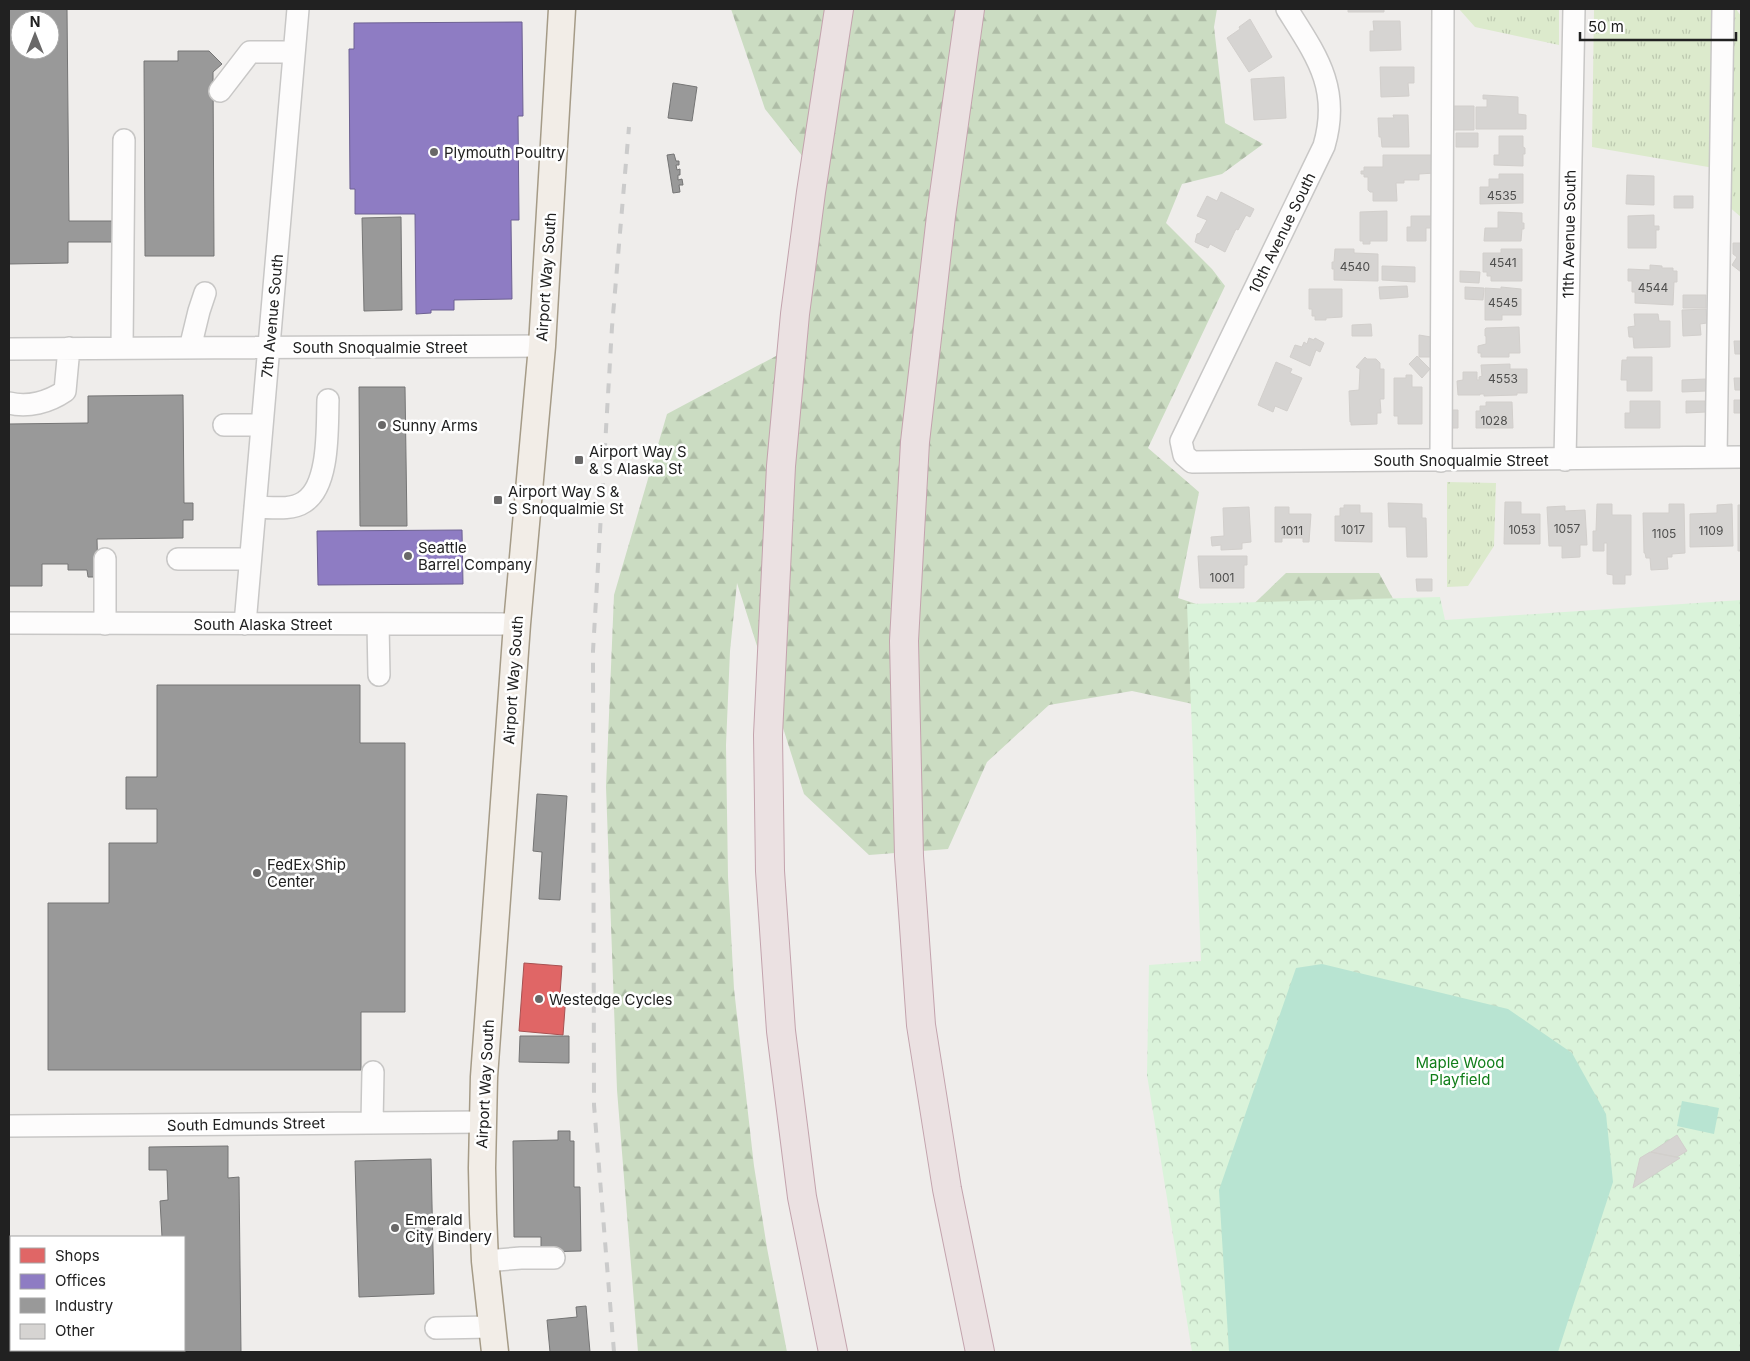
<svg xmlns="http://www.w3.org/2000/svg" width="1750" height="1361" viewBox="0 0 1750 1361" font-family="Inter,sans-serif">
	<defs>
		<pattern id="grass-tufts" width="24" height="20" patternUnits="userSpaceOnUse" patternTransform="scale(1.25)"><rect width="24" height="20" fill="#dceacc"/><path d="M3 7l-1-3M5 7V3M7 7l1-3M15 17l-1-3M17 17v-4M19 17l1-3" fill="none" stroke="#bcc8af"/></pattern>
		<pattern id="forest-firs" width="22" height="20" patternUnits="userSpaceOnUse" patternTransform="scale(1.25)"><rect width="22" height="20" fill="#cbdcc2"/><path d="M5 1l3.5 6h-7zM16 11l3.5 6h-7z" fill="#aebca6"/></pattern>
		<pattern id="park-crowns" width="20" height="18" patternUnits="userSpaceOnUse" patternTransform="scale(1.25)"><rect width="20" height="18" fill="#daf3da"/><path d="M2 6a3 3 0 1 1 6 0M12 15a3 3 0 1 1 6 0" fill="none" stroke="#bbd0bb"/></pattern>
	</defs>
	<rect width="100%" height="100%" fill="#efedeb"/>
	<path fill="url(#grass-tufts)" d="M1459,9H1559V45L1475,27Z
		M1594,9H1717L1714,168L1592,147Z
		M1729,9H1736L1741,16V217L1728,206Z
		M1447,482L1496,483L1494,546L1468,586L1447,587Z"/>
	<path fill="url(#forest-firs)" d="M731,9H1217L1214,27L1225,123L1263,144L1222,174L1182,184L1166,223L1212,269L1225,286L1148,448L1199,492L1178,598L1239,618L1286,573H1379L1409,628L1741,669L1235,713L1132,691L1049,705L987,762L948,849L869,855L804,794L737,583L730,651L726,745L728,877L734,989L754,1166L767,1248L787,1352H638L617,1090L606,787L614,595L667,414L804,341L823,182L765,109Z"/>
	<path fill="url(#park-crowns)" d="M1440,597L1445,620L1741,600V1352H1192L1147,1075L1149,965L1201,961L1187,604Z"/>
	<path fill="#b8e4d2" d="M1322,964L1508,1009L1572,1053L1606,1114L1613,1182L1558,1352H1229L1219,1190L1296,968Z
		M1682,1101L1719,1108L1714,1134L1677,1126Z"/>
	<path fill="#e06666" stroke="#a75151" d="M524,963L562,966L560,994L566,995L563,1035L519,1031Z"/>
	<path fill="#8e7cc3" stroke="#6d6192" d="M522,22L523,116H518L519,220H511L512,299L454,300V310H431V313L416,314L415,214H355V189H350L349,49H354V23Z
		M462,530L463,584L318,585L317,531Z"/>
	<path fill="#999" stroke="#757575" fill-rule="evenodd" d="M9,9H67L69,221H114V242H68V263L9,264ZM20,20H50V50H20Z
		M178,51H209L222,64L213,72L214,256H145L144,61H178Z
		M673,83L697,87L692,121L668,118Z
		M674,154L676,161H679V165H676L677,170L680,169V175H678V180L682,179L683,185H679L680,192L673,193L667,155Z
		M401,217L402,310L364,311L362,218Z
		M359,387H405L407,526H360Z
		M183,395L184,503H193V520H183V538L97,539L98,577H88L87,570H68V564H42V586H9V424L88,423V396Z
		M157,685H360V743H405V1012H361V1070H48V903H109V843H157V809H126V777H157Z
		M537,794L567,796L560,900L539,899L542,852L533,851Z
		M520,1036H569V1063L519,1062Z
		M558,1131H570V1141H574V1187H580L581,1251L541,1252V1237H514L513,1141L558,1140Z
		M228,1146V1178L239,1177L241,1352H170V1350H184V1237H162L160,1201L168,1200L167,1170H149V1147Z
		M431,1159L434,1294L359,1297L355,1161Z
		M586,1306L590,1352H550L547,1320L577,1317L576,1307Z"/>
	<path fill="#d6d4d2" stroke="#d2cfcc" d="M1348,9H1384V12H1348Z
		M1250,19L1272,57L1249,72L1227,38L1240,29L1239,27Z
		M1373,21H1400L1401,50L1370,51V31H1374Z
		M1380,67H1414V83H1408L1409,96L1381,97Z
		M1284,77L1286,118L1254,120L1251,79Z
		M1483,95L1518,97V114L1526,115V129H1476V107H1487V99H1483Z
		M1453,106H1474V130H1453Z
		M1393,115H1408L1409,147H1382L1381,137H1379L1378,118H1394Z
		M1456,133H1478V147H1456Z
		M1499,136H1523V147L1525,148V154H1523V166L1494,165V155H1499Z
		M1383,155H1435V173L1419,174V180H1404V183H1396L1397,201H1373V192H1370L1368,190V177H1364V174H1361V171H1364V167H1383Z
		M1499,174H1523V203L1480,204V187H1489V179H1499Z
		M1627,175L1654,176V205L1626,204Z
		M1221,192L1254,209L1250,217L1246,215L1238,230L1236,229L1225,252L1210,244L1208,248L1195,242L1197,234L1200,233L1207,220L1197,216L1207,196L1217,201Z
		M1674,196H1693V208H1674Z
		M1387,211V241H1370V244H1363V241H1360V212Z
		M1498,212L1522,213V223H1524V229H1522L1521,241H1484L1485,228H1498Z
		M1654,215V226H1659V230H1656V248H1628V216Z
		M1411,216H1431V228H1426V241H1407V227H1411Z
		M1733,243H1741V272L1732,265L1737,257L1733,254Z
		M1335,249H1354V253L1378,254V281L1334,280V269H1332V262H1334Z
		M1501,249H1522V281H1491V276H1487V272H1483V253H1501Z
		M1650,265L1662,266V268H1673V271H1677V282H1674L1673,305L1635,303V292H1632V281H1628V269L1650,270Z
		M1382,266L1415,267V282L1382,280Z
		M1460,271L1480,272L1479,283L1460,282Z
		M1407,286L1408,297L1380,299L1379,287Z
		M1465,287L1484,288L1483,300L1465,299Z
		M1501,287L1521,289V315H1502V320H1485V288L1501,289Z
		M1309,289H1342V317L1326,318V320H1315V316H1312V309H1309Z
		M1683,295H1706V308H1683Z
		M1706,309L1707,323L1700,324L1701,335L1683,336L1682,310Z
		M1634,314H1658L1659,321H1670V347L1634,348L1633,337H1629L1628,327L1635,326Z
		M1371,324L1372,336H1352V325Z
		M1519,327L1520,353H1509V357H1481V353H1478V346L1486,344V336H1485V329L1486,328Z
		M1419,335L1431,337L1432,357H1419Z
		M1309,338L1314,340L1315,338L1324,343L1320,352L1316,350L1310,366L1290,357L1295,345L1302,347L1304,342L1307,344Z
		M1734,341H1741V354H1735Z
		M1417,356L1430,369L1422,378L1409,364Z
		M1365,357L1367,359H1376L1380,363V369H1384V399H1380L1381,413H1377V424L1351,425V422H1350L1349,391L1359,390L1360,369L1356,367Z
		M1627,357H1652V391H1627V380H1621L1622,360H1627Z
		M1276,362L1292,369L1290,373L1302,378L1287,411L1275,406L1273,412L1258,405Z
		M1510,364V369H1527V393H1517V395L1484,396V394H1480V395H1458L1457,381L1463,380V372H1477V380H1479V377L1482,376L1481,365Z
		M1406,375H1412V387H1422V424H1398V416H1394V378H1406Z
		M1734,378H1741V390H1735Z
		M1706,379V391L1682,392V380Z
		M1734,400H1741V413H1734Z
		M1630,401H1660V428H1625V413H1630Z
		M1686,401H1705L1706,412L1686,413Z
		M1486,402H1512L1513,428H1476V411H1480V406H1486Z
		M1446,410H1458V428H1446Z
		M1505,502H1521V514H1540V544H1504Z
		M1388,503L1422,504V518H1426L1427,557H1407L1406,527H1389Z
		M1597,504H1612V515H1631V575H1625V584H1613V575L1607,574V543H1604V551H1593V531H1596Z
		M1669,504H1684L1685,553L1672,554V557H1667L1668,569L1651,570L1650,558H1646L1645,553H1644L1643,513H1669Z
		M1732,504L1733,546L1690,547V514L1717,513V505Z
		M1344,505H1360V513H1372V542L1335,541V516H1340V508H1344Z
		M1738,505H1741V551H1738Z
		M1565,506V511L1585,510L1587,545H1580V557L1562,558V546H1549L1547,507Z
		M1249,507L1251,542L1242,543V549L1221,550V545L1212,546L1211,537L1224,536L1223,508Z
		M1275,507H1289V514H1311L1309,542H1303V538H1282V542H1275Z
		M1198,556H1247V565H1244V588H1200Z
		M1416,579H1432V591H1417Z
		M1677,1135L1687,1151L1677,1157L1651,1152Z
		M1650,1152L1680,1158L1633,1188L1640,1158Z"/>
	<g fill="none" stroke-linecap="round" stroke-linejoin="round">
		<g stroke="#c8c7c6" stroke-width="24">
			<path id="minor" d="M1287,9C1316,55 1341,88 1324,146L1181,441L1184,455L1192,462L1741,457
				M220,91L250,52H294
				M122,348L124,140
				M190,348L199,311L205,293
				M9,349L542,346
				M9,403C28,408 49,402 65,391L69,348
				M224,425H262
				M1716,457L1723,9
				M1565,460L1574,9
				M1441,461L1443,9
				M255,507C270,507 291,511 304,502C330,486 327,427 328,400
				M105,559V624
				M178,559H250
				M9,623L517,624
				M245,624L298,9
				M378,624L379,675
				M372,1123L373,1072
				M9,1126L482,1122
				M485,1261L521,1258H554
				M436,1328L492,1327"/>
		</g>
		<g stroke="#a59b87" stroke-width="29">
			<path id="major" d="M495,1352L485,1261L483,1214L482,1168L484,1077L517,624L542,346L562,9"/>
		</g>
		<g stroke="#c3a3ad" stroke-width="30">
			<path id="highway" d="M970,9L941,216L915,442L904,641L909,856L921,1025L947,1189L980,1352
				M833,1352L802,1197L781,1031L770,871L768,735L781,466L795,314L811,192L839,9"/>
		</g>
		<use href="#minor" stroke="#fdfcfc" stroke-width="21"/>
		<use href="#major" stroke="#f2ede7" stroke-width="26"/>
		<use href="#highway" stroke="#ebe1e2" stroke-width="28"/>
		<path stroke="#cbcbcb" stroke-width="4" stroke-dasharray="10 10" stroke-linecap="butt" d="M614,1352L594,1105L593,651L612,327L629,127"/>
	</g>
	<g fill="#696868" stroke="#fff" stroke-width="2">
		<circle cx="434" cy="152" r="5"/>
		<circle cx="382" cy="425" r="5"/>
		<rect x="574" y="455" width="10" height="10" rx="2.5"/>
		<rect x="493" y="495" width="10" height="10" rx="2.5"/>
		<circle cx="408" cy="556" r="5"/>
		<circle cx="257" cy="873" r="5"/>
		<circle cx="539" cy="999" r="5"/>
		<circle cx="395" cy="1228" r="5"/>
	</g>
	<g text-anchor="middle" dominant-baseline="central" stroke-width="5" stroke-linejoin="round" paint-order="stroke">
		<g font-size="12" fill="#4e4e4d">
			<text x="1502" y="195">4535</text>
			<text x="1503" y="262">4541</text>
			<text x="1355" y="266">4540</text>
			<text x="1653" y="287">4544</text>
			<text x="1503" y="302">4545</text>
			<text x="1503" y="378">4553</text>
			<text x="1494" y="420">1028</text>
			<text x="1567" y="528">1057</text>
			<text x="1353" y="529">1017</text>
			<text x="1522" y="529">1053</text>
			<text x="1292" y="530">1011</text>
			<text x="1711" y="530">1109</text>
			<text x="1664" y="533">1105</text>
			<text x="1222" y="577">1001</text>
		</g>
		<g font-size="15" fill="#212121" stroke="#fff" text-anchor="start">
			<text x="444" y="152">Plymouth Poultry</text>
			<text x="392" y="425">Sunny Arms</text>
			<text x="589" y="451">Airport Way S<tspan x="589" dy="17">&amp; S Alaska St</tspan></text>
			<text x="508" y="491">Airport Way S &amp;<tspan x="508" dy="17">S Snoqualmie St</tspan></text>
			<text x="418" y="547">Seattle<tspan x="418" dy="17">Barrel Company</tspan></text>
			<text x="267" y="864">FedEx Ship<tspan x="267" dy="17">Center</tspan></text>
			<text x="549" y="999">Westedge Cycles</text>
			<text x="405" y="1219">Emerald<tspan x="405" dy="17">City Bindery</tspan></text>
		</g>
		<g font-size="15" fill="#212121" stroke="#fff">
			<text transform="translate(1282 233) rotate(-64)">10th Avenue South</text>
			<text transform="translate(1569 234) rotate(-89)">11th Avenue South</text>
			<text transform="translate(546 277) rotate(-86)">Airport Way South</text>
			<text transform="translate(272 316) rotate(-85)">7th Avenue South</text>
			<text x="380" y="347">South Snoqualmie Street</text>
			<text x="1461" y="460">South Snoqualmie Street</text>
			<text x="263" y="624">South Alaska Street</text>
			<text transform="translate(513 680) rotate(-86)">Airport Way South</text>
			<text transform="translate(485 1084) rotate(-87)">Airport Way South</text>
			<text transform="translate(246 1124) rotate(-1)">South Edmunds Street</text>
		</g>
		<g font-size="15" fill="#117e1a" stroke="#fff">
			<text x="1460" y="1062">Maple Wood<tspan x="1460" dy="17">Playfield</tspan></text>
		</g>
	</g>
	<rect width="1750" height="1361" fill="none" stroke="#212121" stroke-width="20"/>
	<rect x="10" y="1236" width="175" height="115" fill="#ffffff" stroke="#a6a6a6"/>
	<rect x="20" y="1248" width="25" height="15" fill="#e06666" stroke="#a6a6a6"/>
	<text x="55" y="1261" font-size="15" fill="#212121">Shops</text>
	<rect x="20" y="1274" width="25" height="15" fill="#8e7cc3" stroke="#a6a6a6"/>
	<text x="55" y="1286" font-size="15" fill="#212121">Offices</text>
	<rect x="20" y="1298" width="25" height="15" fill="#999999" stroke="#a6a6a6"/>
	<text x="55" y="1311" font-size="15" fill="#212121">Industry</text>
	<rect x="20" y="1324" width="25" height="15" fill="#d6d4d2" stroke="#a6a6a6"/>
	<text x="55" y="1336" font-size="15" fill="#212121">Other</text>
	<g transform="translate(35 35)"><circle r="24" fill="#ffffff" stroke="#a6a6a6"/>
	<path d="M0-4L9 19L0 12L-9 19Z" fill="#696868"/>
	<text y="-8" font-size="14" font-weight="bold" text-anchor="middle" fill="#212121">N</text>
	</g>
	<path d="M1580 32v8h156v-8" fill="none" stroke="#212121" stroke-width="2.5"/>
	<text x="1588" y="32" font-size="15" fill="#212121" stroke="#ffffff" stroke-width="4" paint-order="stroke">50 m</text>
</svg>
